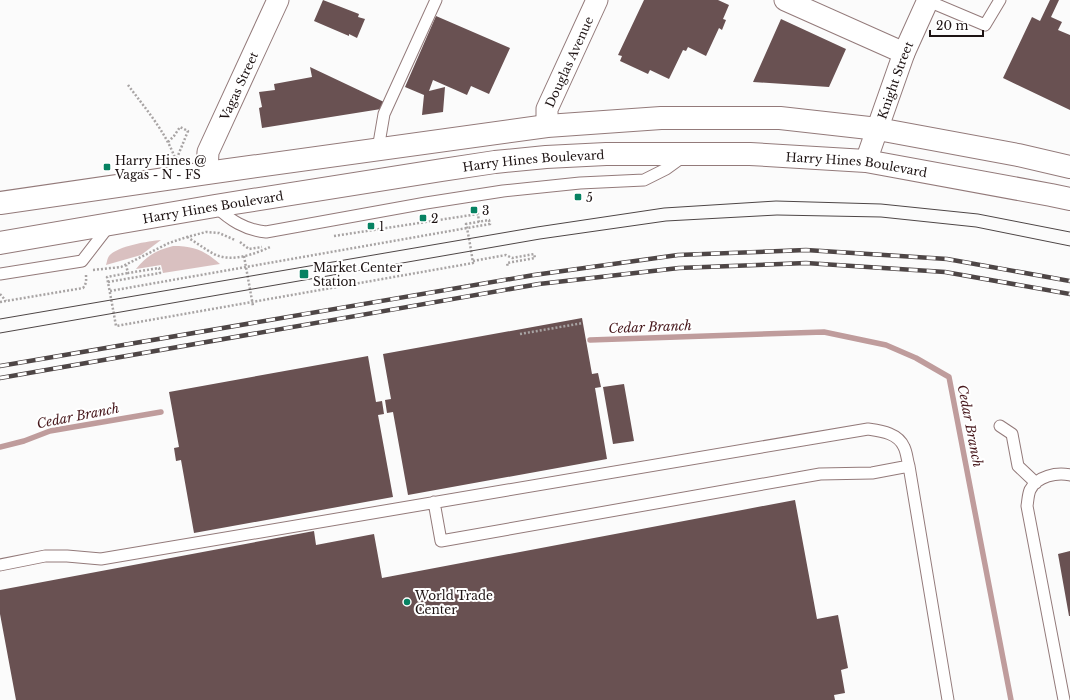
<svg xmlns="http://www.w3.org/2000/svg" width="1070" height="700" viewBox="0 0 1070 700" font-family="'Libre Baskerville',serif">
	<rect width="100%" height="100%" fill="#fbfbfb"/>
	<path fill="#d9c0c0" d="M161,240L141,255L106,265C107,262 107,259 109,256C117,246 149,241 161,240Z
		M173,246C194,246 204,250 220,264L163,273L161,265L136,269C146,256 157,250 173,246Z"/>
	<g fill="none" stroke-linecap="round" stroke-linejoin="round">
		<path stroke="#bf9c9c" stroke-width="5.5" d="M590,340L824,332L886,345L916,358L949,377L1011,700
			M0,447L24,441L50,431L161,412"/>
	</g>
	<path fill="#695152" d="M323,0L359,14L358,17L365,19L357,38L349,34V36L314,21Z
		M644,0H718L729,5L723,19L726,20L722,30L719,28L706,56L688,47L686,51L683,50L669,79L650,70L648,74L620,61L622,56L618,55Z
		M1050,0H1059L1051,17L1062,22L1058,30L1070,35V110L1003,78L1032,17L1040,21Z
		M436,16L510,48L489,94L471,86L467,95L433,80L429,91L445,87L443,112L422,115L424,95L405,87Z
		M781,19L846,49L829,87L753,82Z
		M310,67L384,102L381,109L262,128L259,108L262,107L259,92L275,90L274,84L312,77Z
		M582,318L592,374L598,373L601,387L595,388L607,459L408,495L393,412L387,413L385,400L391,399L383,354Z
		M368,356L376,402L382,401L384,414L378,415L393,497L194,533L181,460L176,461L174,448L179,447L169,392Z
		M624,384L634,441L613,444L603,387Z
		M795,500L817,619L838,615L848,668L841,670L845,693L834,695L835,700H16L0,614V590L314,531L316,545L374,534L382,578Z
		M1070,551V616H1069L1058,554Z"/>
	<g fill="none" stroke-linecap="round" stroke-linejoin="round">
		<g stroke="#937a7a" stroke-width="13">
			<path id="service" d="M928,1L985,25L1000,0
				M378,149L384,114L436,0
				M215,206C230,220 245,230 266,232L426,203L503,191L580,183L644,180L666,169L684,156
				M0,274L82,261L109,226
				M1000,426L1012,434L1018,466L1036,483
				M434,502L441,541L820,474L872,473L909,466
				M0,565L45,556H67L101,559L868,429C881,431 898,433 904,447C907,453 907,460 909,466L948,700
				M1064,700L1027,506C1028,500 1028,495 1030,490C1037,476 1057,472 1070,475"/>
		</g>
		<g stroke="#937a7a" stroke-width="23">
			<g id="minor">
				<path d="M785,0L904,53"/>
				<path id="s1" d="M547,126V109L597,0"/>
				<path id="s2" d="M866,161L904,53L928,0"/>
				<path id="s3" d="M207,173L208,152L278,0"/>
			</g>
		</g>
		<g stroke="#937a7a" stroke-width="24">
			<g id="primary">
				<path d="M0,203L207,173L547,126L661,118H780L878,129L1018,155L1070,167"/>
				<path id="s4" d="M0,243L215,206L442,170L495,162L546,157L606,154H750L866,161L1051,195L1070,199"/>
			</g>
		</g>
		<path stroke="#a8a4a4" stroke-width="2.5" stroke-dasharray="2 2" stroke-linecap="butt" d="M128,85C145,108 165,131 175,158
			M168,142L174,136L180,127L188,131L177,158
			M334,236L478,214L479,222
			M187,237C197,243 206,250 216,255C233,262 255,254 270,247
			M240,242L249,249L262,247
			M244,256L253,306
			M473,261L506,255L512,258L534,254L535,258L507,263L508,267
			M93,270L121,267L169,243L187,237L206,232L219,233L235,240
			M108,282L160,273L159,268L128,273L126,265
			M110,291L467,228L490,224L489,220L466,224C469,237 471,250 473,263L116,326C113,309 110,293 107,277L128,273
			M0,294L6,301
			M0,302L83,288C87,283 86,280 86,274
			M520,334L583,323"/>
		<use href="#service" stroke="#fff" stroke-width="11"/>
		<use href="#minor" stroke="#fff" stroke-width="21"/>
		<use href="#primary" stroke="#fff" stroke-width="22"/>
		<path stroke="#4e4646" stroke-width="1" d="M0,319L537,227L664,208L776,201L881,204L978,214L1070,232
			M0,333L540,239L666,221L777,215L881,217L976,227L1070,246"/>
		<g stroke="#4e4646" stroke-width="4.5">
			<path id="rail" d="M0,366L534,275L678,255L806,250L947,259L1070,281
				M0,378L539,284L679,268L806,263L945,272L1070,294"/>
		</g>
		<use href="#rail" stroke="#fff" stroke-width="3" stroke-dasharray="9" stroke-linecap="butt"/>
	</g>
	<g fill="#068262" stroke="#fff" stroke-width="1.5">
		<rect x="103" y="163" width="8" height="8" rx="2"/>
		<rect x="574" y="193" width="8" height="8" rx="2"/>
		<rect x="470" y="206" width="8" height="8" rx="2"/>
		<rect x="419" y="214" width="8" height="8" rx="2"/>
		<rect x="367" y="222" width="8" height="8" rx="2"/>
		<rect x="299" y="269" width="10" height="10" rx="2"/>
		<circle cx="407" cy="602" r="4"/>
	</g>
	<g text-anchor="middle" dominant-baseline="central" stroke-width="4" stroke-linejoin="round" paint-order="stroke">
		<g font-size="12" fill="#1d1313" stroke="#fff">
			<text stroke="none"><textPath href="#s1" startOffset="69">Douglas Avenue</textPath></text>
			<text stroke="none"><textPath href="#s2" startOffset="86">Knight Street</textPath></text>
			<text stroke="none"><textPath href="#s3" startOffset="94">Vagas Street</textPath></text>
			<text stroke="none"><textPath href="#s4" startOffset="540">Harry Hines Boulevard</textPath></text>
			<text stroke="none"><textPath href="#s4" startOffset="864">Harry Hines Boulevard</textPath></text>
			<text stroke="none"><textPath href="#s4" startOffset="216">Harry Hines Boulevard</textPath></text>
		</g>
		<g font-size="12" fill="#1d1313" stroke="#fff" text-anchor="start">
			<text x="115" y="160">Harry Hines @<tspan x="115" dy="14">Vagas - N - FS</tspan></text>
			<text x="586" y="197">5</text>
			<text x="482" y="210">3</text>
			<text x="431" y="218">2</text>
			<text x="379" y="226">1</text>
			<text x="313" y="267">Market Center<tspan x="313" dy="14">Station</tspan></text>
			<text x="415" y="595">World Trade<tspan x="415" dy="14">Center</tspan></text>
		</g>
		<g font-size="13" font-style="italic" fill="#47181c" stroke="#fff">
			<text transform="translate(650 327) rotate(-2)">Cedar Branch</text>
			<text transform="translate(78 416) rotate(-11)">Cedar Branch</text>
			<text transform="translate(970 426) rotate(79)">Cedar Branch</text>
		</g>
	</g>
	<path d="M930 30v6h53v-6" fill="none" stroke="#1d1313" stroke-width="2"/>
	<text x="936" y="30" font-size="12" fill="#1d1313" stroke="#ffffff" stroke-width="3" paint-order="stroke">20 m</text>
</svg>
